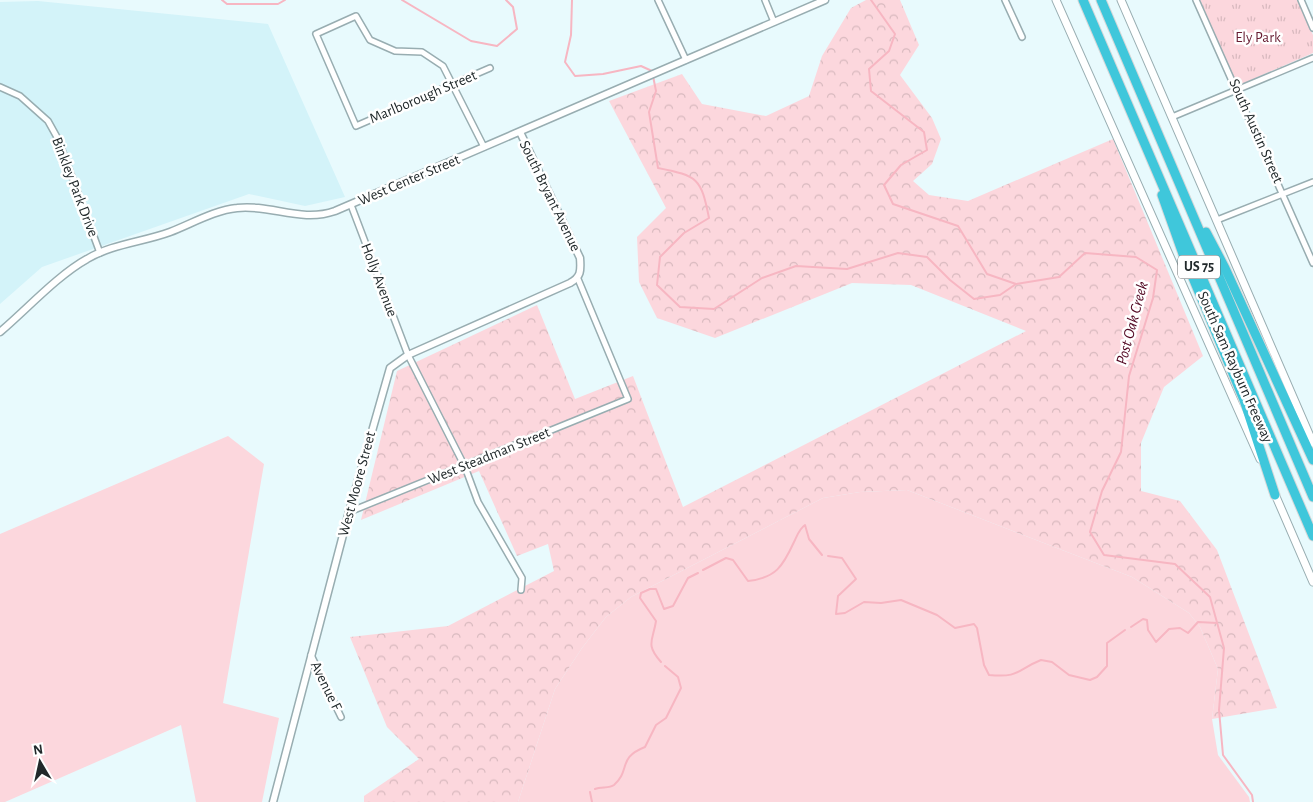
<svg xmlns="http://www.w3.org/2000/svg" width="1313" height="802" viewBox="0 0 1313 802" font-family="'Alegreya Sans',sans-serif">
	<defs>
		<pattern id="forest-crowns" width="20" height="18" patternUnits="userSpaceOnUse" patternTransform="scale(1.25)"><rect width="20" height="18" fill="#fcd7dd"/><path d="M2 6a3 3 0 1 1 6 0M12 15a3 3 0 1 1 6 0" fill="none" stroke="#d8b9be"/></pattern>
		<pattern id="park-tufts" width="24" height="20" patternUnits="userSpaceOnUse" patternTransform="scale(1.25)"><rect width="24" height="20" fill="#fcd7dd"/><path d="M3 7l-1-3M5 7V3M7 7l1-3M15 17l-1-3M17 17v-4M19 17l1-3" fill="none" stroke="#d8b9be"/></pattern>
	</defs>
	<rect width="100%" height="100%" fill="#e8fafd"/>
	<path fill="#d3f3f9" d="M38,1L268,24L345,197L305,206L249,194L42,267L0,304V2Z"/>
	<path fill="#fcd7dd" d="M228,436L264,464L223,703L279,718L262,802H196L181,725L5,802H0V534Z
		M907,490L1132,577L1189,613L1200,627L1218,669L1212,719L1218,755L1249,797L1250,802H518L555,689L582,648L606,617L631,597L823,498L860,492Z"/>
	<path fill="url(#forest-crowns)" d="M866,0H900L919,45L900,75L932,118L941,139L932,164L913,181L929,195L968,201L1113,139L1203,356L1164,387L1141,443V491L1180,501L1217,550L1277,708L1212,719L1218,669L1200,627L1189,613L1132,577L907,490L860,492L823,498L631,597L606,617L582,648L555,689L518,802H364V796L419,759L387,727L350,637L448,626L554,571L548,544L517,556L479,471L361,520L397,371L537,305L575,399L633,376L683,507L1026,331L911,285L852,283L715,338L657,318L639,282L637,237L666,208L609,101L682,74L702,104L766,116L809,96L822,56L851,8Z"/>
	<path fill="url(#park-tufts)" d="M1200,0H1298L1313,35V53L1237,86Z"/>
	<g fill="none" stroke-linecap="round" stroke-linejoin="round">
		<path stroke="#f7b6c2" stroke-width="2" d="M222,0L227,4H278L285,0
			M402,0L471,41L497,46L517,29L513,7L506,0
			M572,0L571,35L565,62L575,76L603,74L641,66L652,71L656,91L649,112L658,168C698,176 701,178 709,218L684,233L660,257L657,285L680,307L714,309L762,278L796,266L847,269L898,253L927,257L950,280L974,299L1000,295L1016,284
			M871,0L895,34L889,51L869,69L871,91L924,132L927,150L901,165L884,185L893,204L958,226L987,274L1016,284L1059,277L1085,253L1136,257L1157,270L1153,298L1129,376L1121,452L1102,491L1090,532L1104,555L1175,564L1210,597L1224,648L1219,710L1223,755L1252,795L1253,802
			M828,556L842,558L856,579L838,596L836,614L845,613L864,602L881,603L901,600L937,615L955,628L974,624L977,628L984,665L989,675C1020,678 1016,670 1041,660L1052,662L1069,675L1090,680L1097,677L1107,666V643L1125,630
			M703,570L726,558L733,560L748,581C776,578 783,566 794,542C797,536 799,529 805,525L809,539L822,555
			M1131,627L1143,619L1147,620L1148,630L1156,642L1169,629L1180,628L1188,633L1198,622L1217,623
			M661,662C645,644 653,641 656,621L640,598L641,593L650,589H656L664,609L673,606L688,578L698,573
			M595,789C601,786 609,789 614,785C631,770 617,758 645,747L656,725L666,718L681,688L678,677L665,666
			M590,792L592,802"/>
		<g stroke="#98adb1" stroke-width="8">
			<path id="minor" d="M658,0L686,60
				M765,0L774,22
				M1005,0L1022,37
				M1196,0L1313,263
				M1301,0L1313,28
				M0,87L20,96L48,121L58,139L100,253
				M1172,117L1313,58
				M484,147L443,66L422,52L395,51L370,40L356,16L316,34L356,126L490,68
				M351,205L408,355L465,467L478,502L522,578L521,590
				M1217,220L1313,182
				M349,512L628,399L578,279
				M311,655L341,717"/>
		</g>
		<g stroke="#98adb1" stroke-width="9">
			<path id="tertiary" d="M0,332C26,310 58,275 87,259C112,244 143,242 170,232C191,224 215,210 237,208C271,204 301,223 335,211L825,0
				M273,802L349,512L390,368L408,355L570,283C581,277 581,271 580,258L520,132"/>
		</g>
		<g stroke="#98adb1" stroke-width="9">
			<path id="secondary" d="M1056,0L1260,459
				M1121,0L1313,443
				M1274,492L1313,582"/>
		</g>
		<g stroke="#d7d8d9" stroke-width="11">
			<path id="motorway" d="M1083,0L1313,536
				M1101,0L1313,497
				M1162,195L1183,254L1244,400L1275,495
				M1206,232L1225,268L1313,460"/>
		</g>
		<use href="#minor" stroke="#fff" stroke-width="5"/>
		<use href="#tertiary" stroke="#fff" stroke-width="6"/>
		<use href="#secondary" stroke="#fff" stroke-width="7"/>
		<use href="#motorway" stroke="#3fc7db" stroke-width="9"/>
	</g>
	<g text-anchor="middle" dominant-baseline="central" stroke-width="5" stroke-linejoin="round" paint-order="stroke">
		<rect fill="#fff" stroke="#64696b" stroke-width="1" x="1178" y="255.5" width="42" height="23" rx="4"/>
		<g font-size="14" font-weight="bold" fill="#21292b">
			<text x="1199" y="267">US 75</text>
		</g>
		<g font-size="15" fill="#681e33" stroke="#fff">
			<text x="1258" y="37">Ely Park</text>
		</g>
		<g font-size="15" fill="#21292b" stroke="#fff">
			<text transform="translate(423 97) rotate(-23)">Marlborough Street</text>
			<text transform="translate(1256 131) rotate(66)">South Austin Street</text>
			<text transform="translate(409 180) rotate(-23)">West Center Street</text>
			<text transform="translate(75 187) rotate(69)">Binkley Park Drive</text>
			<text transform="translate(550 196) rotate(64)">South Bryant Avenue</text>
			<text transform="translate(379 280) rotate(69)">Holly Avenue</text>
			<text transform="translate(1235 367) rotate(66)">South Sam Rayburn Freeway</text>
			<text transform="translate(489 456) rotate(-22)">West Steadman Street</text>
			<text transform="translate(357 484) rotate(-75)">West Moore Street</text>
			<text transform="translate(326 686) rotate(64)">Avenue F</text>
		</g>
		<g font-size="16" font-style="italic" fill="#500520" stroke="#fff">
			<text transform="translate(1132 323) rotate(-75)">Post Oak Creek</text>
		</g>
	</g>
	<g transform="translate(40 762) rotate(351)" stroke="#ffffff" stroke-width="4" paint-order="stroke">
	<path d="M0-4L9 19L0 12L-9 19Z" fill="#21292b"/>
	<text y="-8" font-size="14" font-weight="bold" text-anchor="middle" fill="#21292b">N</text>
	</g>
</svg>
